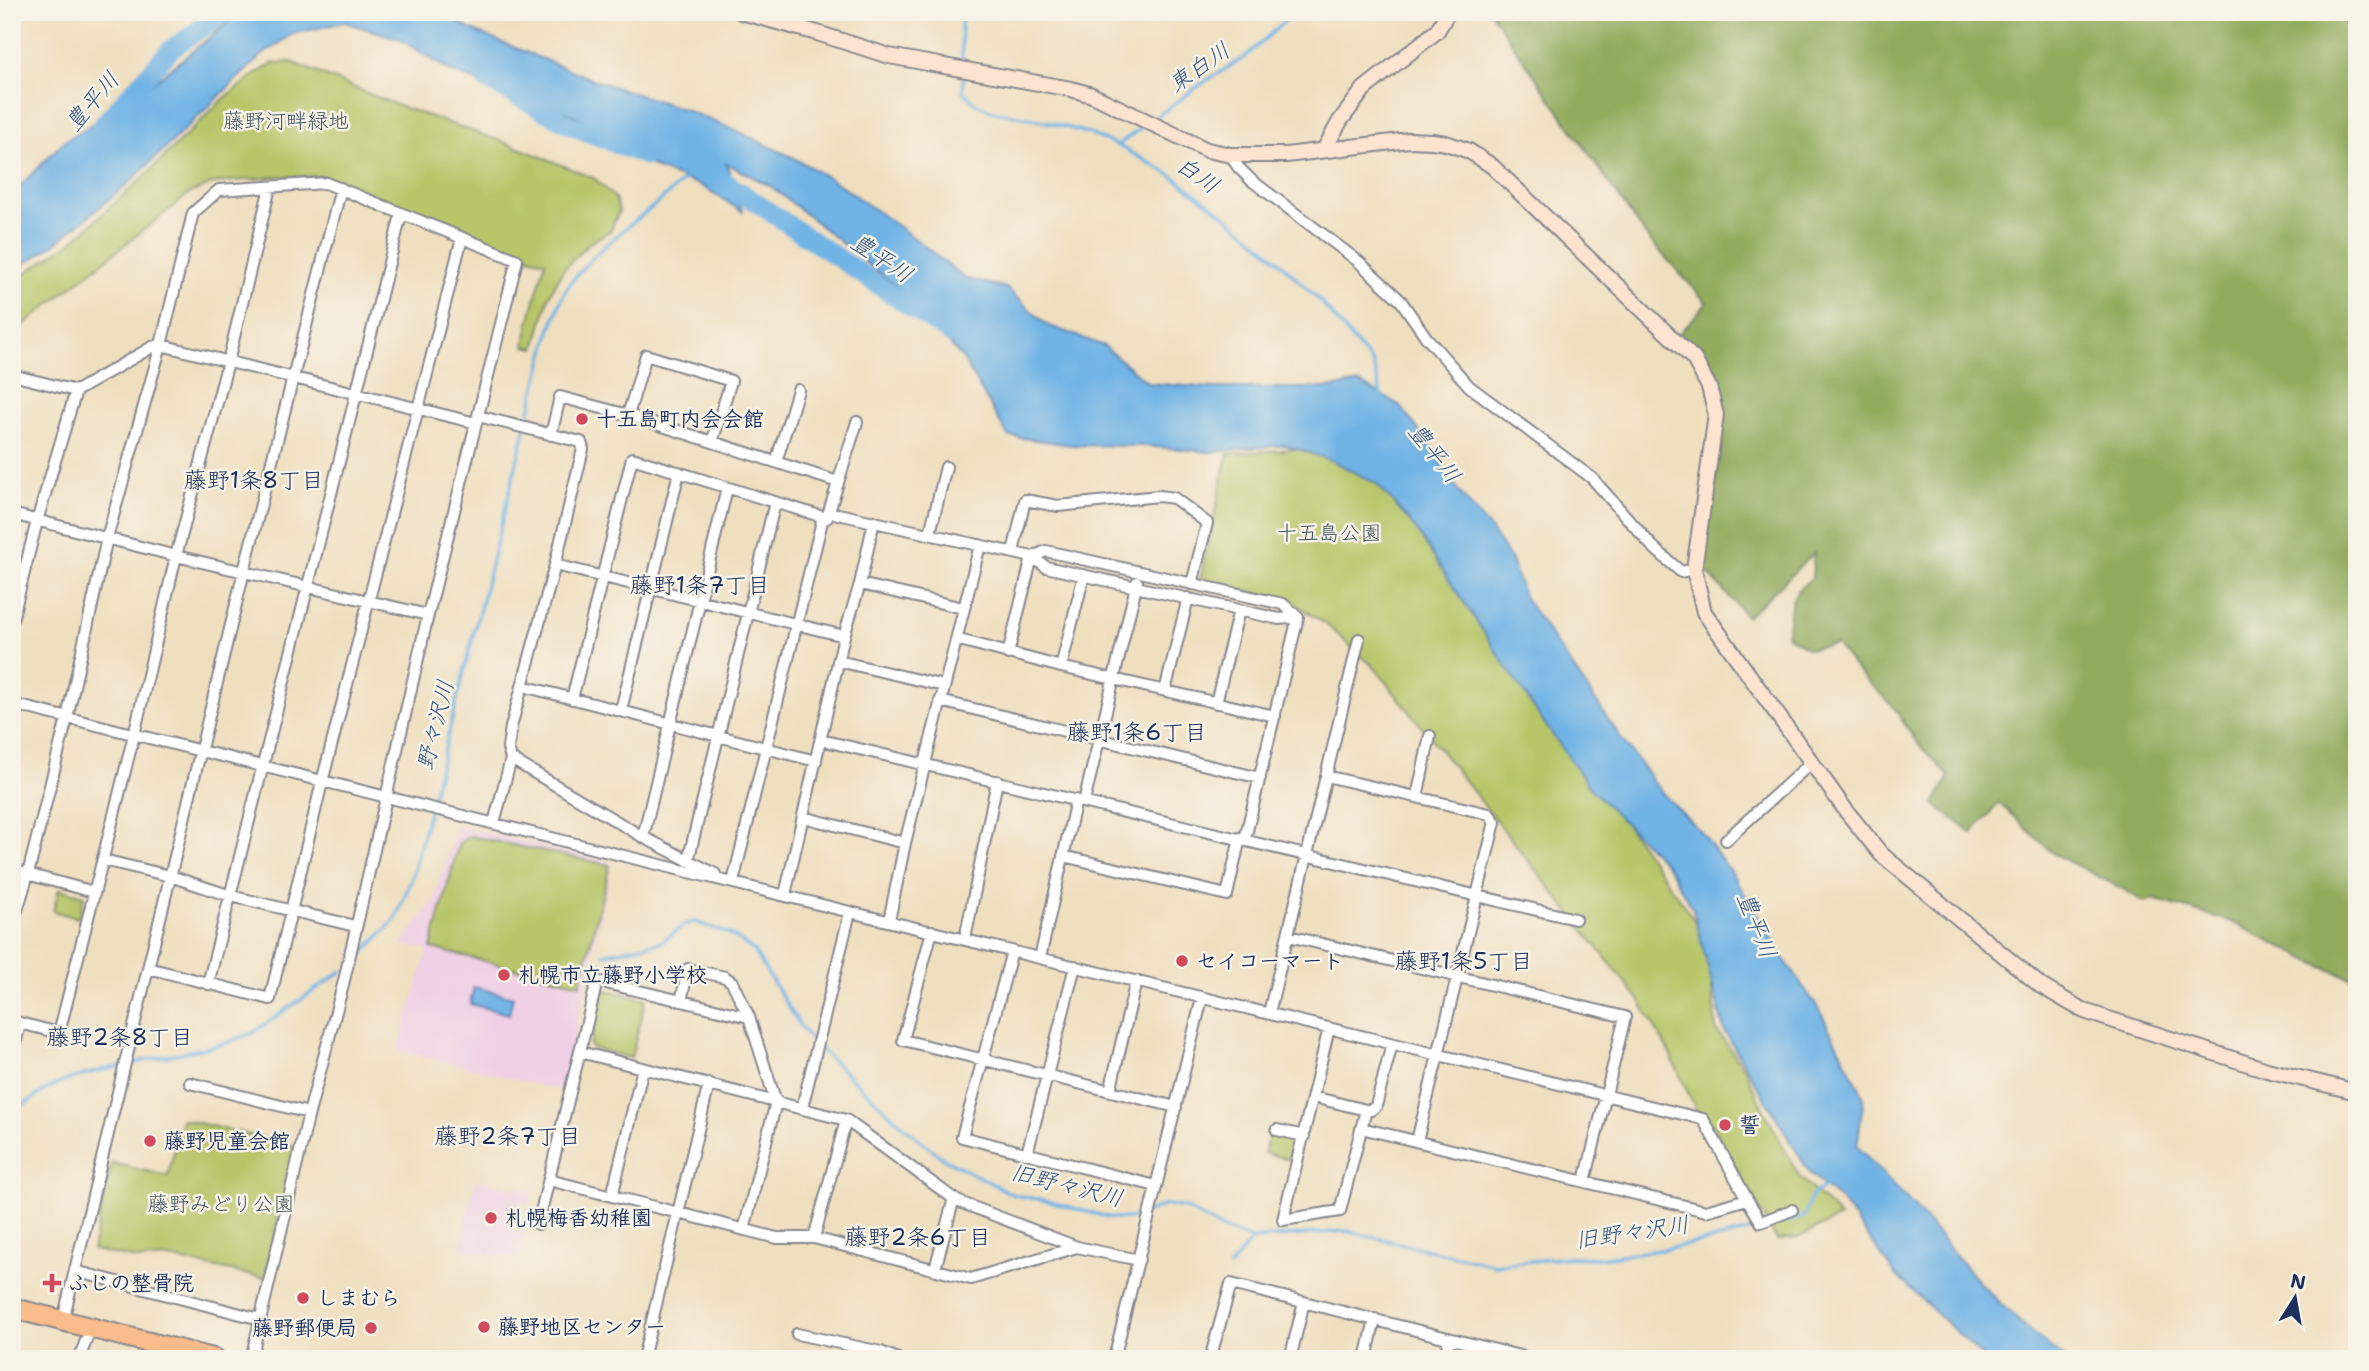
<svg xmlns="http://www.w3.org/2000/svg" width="2369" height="1371" viewBox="0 0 2369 1371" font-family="'Shantell Sans','Klee One',sans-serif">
	<rect width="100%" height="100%" fill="#f7f3e8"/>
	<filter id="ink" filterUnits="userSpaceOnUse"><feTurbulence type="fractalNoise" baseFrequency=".0143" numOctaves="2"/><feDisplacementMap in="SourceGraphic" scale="14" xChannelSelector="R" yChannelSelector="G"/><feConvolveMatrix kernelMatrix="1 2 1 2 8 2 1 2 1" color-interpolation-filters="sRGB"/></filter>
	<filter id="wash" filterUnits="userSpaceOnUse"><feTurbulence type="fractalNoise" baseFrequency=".00686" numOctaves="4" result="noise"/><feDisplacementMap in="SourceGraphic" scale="28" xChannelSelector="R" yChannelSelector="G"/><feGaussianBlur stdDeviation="1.57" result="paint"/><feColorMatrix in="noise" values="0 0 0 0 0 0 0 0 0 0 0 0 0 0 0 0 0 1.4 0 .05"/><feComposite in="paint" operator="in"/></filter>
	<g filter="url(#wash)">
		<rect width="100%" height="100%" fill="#f0dfbf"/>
		<path fill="#efd0e5" d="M456,826L612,862L562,1091L398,1050L428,949L401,945L434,900Z
			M476,1180L532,1191L530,1204L519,1203L513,1231L524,1235L519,1259L459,1248Z"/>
		<path fill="#b8c669" stroke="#6a7a64" stroke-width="2" d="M291,62L399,106L504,142L594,178L615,198L619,211L611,230L588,244L563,270L549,296L535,348L525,346C528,317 539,290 545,261L517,254L324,176L275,177L214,183L190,193L12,334V282L70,243L142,179L221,101L254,75L274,63Z
			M1296,449L1348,455L1388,476L1579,758L1707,938L1716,1030L1745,1069L1762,1107L1799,1176L1840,1217L1797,1238L1777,1240L1712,1125L1696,1110L1670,1054L1640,1001L1374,667L1327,625L1291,601L1200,580L1228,454Z
			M470,836L610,865L580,984L431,948L459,843Z
			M59,889L84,896L78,918L53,911Z
			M606,990L646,999L631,1058L592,1048L590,1045L603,992Z
			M182,1119L296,1146L264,1278L170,1258L142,1260L92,1250L112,1163L168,1176Z
			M1270,1132L1294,1138L1288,1159L1264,1153Z"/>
		<path fill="#92ab5d" stroke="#566d5e" stroke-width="2" d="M1490,12H2357V980L2323,967L2230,921L2153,899L2144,902L2123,889L2054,854L1999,803L1972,833L1934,804L1949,776L1918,744L1892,705L1860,674L1836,644L1808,649L1786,635C1796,604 1781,602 1812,578L1814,553L1747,617L1702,566L1723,429L1715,380L1679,334L1707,303L1647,237Z"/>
		<path fill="#70b3e5" stroke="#4671a2" stroke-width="2" d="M237,12H443L469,29L594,80L683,109L737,131L794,158L836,182L913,237L964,278L1006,288L1047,325L1104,346L1148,383L1211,388H1329L1360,383L1399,405L1432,447L1459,492L1490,529L1510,558L1525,598L1623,741L1664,795L1701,832L1735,878L1784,959L1820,1011L1864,1097L1857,1146L1919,1212L1980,1284L2028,1330L2066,1359H1985L1896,1275L1844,1204L1809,1172L1724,1030L1693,909L1666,864L1592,790L1535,710L1415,528L1377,484L1331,460L1285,445L1210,452L1146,446L1072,445L1008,436L963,359L909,297L772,187L726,163L743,212L700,185L657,169L573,115L452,72L398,38L344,22L293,34L262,55L129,183L52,246L12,272V195L63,142L135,97L228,23Z
			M474,987L513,997L509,1014L470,1004Z"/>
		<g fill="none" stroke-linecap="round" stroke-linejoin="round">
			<path stroke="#70b3e5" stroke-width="3.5" d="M962,64L961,18L964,12
				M963,72V91L976,104L992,111L1048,122L1087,133L1117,145L1171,175L1223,214L1265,248L1320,301L1373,364L1382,398
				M1152,120L1204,82L1245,57L1295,12
				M1118,145L1146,124
				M604,954L661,942L686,924L695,922L730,934L753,950L799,1024L814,1044
				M351,965L395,920L412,878L550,331C556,315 561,294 572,281C602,241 650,213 686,178
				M820,1049L902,1125L941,1157L1014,1195L1043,1200L1111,1218H1130L1166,1205L1175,1206L1185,1208L1223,1229L1252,1239L1346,1231L1495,1265L1569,1257L1599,1258L1660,1250L1721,1238L1804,1217L1812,1195L1827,1185
				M128,1064L219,1045L251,1034L342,971
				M12,1114C52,1081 71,1077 121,1066
				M1229,1268L1252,1239"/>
			<path stroke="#70b3e5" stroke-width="19" d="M486,80L570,125L645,156
				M102,125L171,49L225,12
				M714,174L950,334"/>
		</g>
	</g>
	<g filter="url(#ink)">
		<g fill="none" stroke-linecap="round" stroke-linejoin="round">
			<g stroke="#86878e" stroke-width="14">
				<path id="street" d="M1231,155L1238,167L1251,180L1358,261L1401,301L1426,337L1469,386L1592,478L1652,546L1681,572L1694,569
					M12,375L76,391L152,347L161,345L476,423
					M628,415L646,355L731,381L712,442
					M478,416L581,442L583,449L555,565L511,727L508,748L511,759L494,823
					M551,435L560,397L628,415L838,482
					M776,462L798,390
					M829,512L1032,557L1046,567L1279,619L1298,617
					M12,514L176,556L428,615
					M930,533L946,467
					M1013,552L1025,500L1058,506L1159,496L1174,498L1207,523L1192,584
					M1032,557L1046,551L1283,604L1298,617
					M555,565L844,636
					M860,584L963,608
					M12,620L37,521L76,391
					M956,639L1061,667L1275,716
					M1008,654L1032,557
					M838,661L944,686
					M1061,667L1084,575
					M523,686L816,761
					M1165,691L1188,598
					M572,699L632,458L823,517
					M940,701L1260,778
					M1216,703L1239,610
					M12,704L850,912L1703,1119L1747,1199L1706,1211L1361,1128
					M621,710L679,472
					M821,740L1575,919
					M511,759L643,837L715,874
					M1326,776L1489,814L1495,822L1417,1141
					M1417,797L1430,736
					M1084,802L1137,582
					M803,817L905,843
					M643,837L727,488
					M1245,839L1298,617
					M1726,840L1812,762
					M1063,856L1227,895L1240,838
					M103,860L170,876L231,896L355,926
					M688,861L775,502
					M12,870L94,892
					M733,882L823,517L827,518L857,422
					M785,895L844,636L860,584L874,521
					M889,921L905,843L980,545
					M12,927L28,874L67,718L107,538L161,345L193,213L219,190L326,183L517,260L428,615L343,985L309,1113L251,1359
					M932,931L903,1040L1176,1107
					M1289,936L1625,1017L1585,1181
					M965,939L997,781
					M1012,951L962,1137L1156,1186
					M1040,958L1076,800
					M148,968L270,999L322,782L462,238
					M208,984L401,215
					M681,1001L688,969L725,977L732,982L749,1017L776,1102L744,1230
					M1269,1013L1359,639
					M12,1021L59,1033L134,735L176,556L228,362L270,187
					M1329,1028L1283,1220L1340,1211L1366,1110H1371L1376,1106L1392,1044
					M580,1052L846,1120L957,1201L1077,1247L1139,1260
					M12,1059L20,1023
					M190,1083L309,1113
					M1110,1091L1136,981
					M1313,1097L1366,1110
					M802,1108L850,912
					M846,1120L814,1238L971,1279L1077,1247
					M1277,1130L1304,1136
					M1027,1154L1075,966
					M549,1180L777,1238H814
					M612,1196L643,1068
					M1747,1199L1761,1222L1792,1210
					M538,1224L597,981L749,1017
					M935,1269L954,1198
					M75,1271L260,1319
					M63,1320L244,571L341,188
					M797,1334L881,1352L898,1359
					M79,1359L91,1327
					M643,1359L709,1084
					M1042,1359H1049
					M1114,1359L1202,998
					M1210,1359L1231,1284L1532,1359
					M1290,1359L1304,1302
					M1366,1359L1375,1319
					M1445,1359L1449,1338"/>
			</g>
			<g stroke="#86878e" stroke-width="18">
				<path id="secondary" d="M741,12L814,32L889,56L1071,89L1092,95L1207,150L1231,155H1286L1409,140L1432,141L1446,143L1469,151L1492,166L1694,359L1709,387L1716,415L1694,569L1704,612L1847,812L1881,854L2041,986L2084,1011L2267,1070L2357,1092
					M1324,150L1340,121L1364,89L1437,31L1448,12"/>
			</g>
			<g stroke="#86878e" stroke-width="23">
				<path id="highway" d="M12,1308L215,1359"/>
			</g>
			<use href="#street" stroke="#fff" stroke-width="10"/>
			<use href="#secondary" stroke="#fde4d0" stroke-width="14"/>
			<use href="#highway" stroke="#f9bc8a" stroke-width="19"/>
		</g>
	</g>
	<g fill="#d1495b" stroke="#f7f3e8" stroke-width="2.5">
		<circle cx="582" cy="419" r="7"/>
		<circle cx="1182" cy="961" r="7"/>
		<circle cx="504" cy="975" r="7"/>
		<circle cx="1725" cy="1125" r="7"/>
		<circle cx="150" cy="1141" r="7"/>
		<circle cx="491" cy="1218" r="7"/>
		<path d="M48.5 1272.5h7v7h7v7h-7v7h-7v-7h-7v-7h7z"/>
		<circle cx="303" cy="1298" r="7"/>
		<circle cx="484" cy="1327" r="7"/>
		<circle cx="371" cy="1328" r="7"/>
	</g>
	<g text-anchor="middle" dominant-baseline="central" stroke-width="5" stroke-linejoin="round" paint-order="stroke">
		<g font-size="21" fill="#425561" stroke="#f7f3e8">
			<text x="286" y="121">藤野河畔緑地</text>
			<text x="1329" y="533">十五島公園</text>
			<text x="221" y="1204">藤野みどり公園</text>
		</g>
		<g font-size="21" font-weight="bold" fill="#1b2f5e" stroke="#f7f3e8" text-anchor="start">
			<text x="596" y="419">十五島町内会会館</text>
			<text x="1196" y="961">セイコーマート</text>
			<text x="518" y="975">札幌市立藤野小学校</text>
			<text x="1739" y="1125">誓</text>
			<text x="164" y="1141">藤野児童会館</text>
			<text x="505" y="1218">札幌梅香幼稚園</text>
			<text x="68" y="1283">ふじの整骨院</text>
			<text x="317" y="1298">しまむら</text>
			<text x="498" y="1327">藤野地区センター</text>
			<text x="357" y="1328" text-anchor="end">藤野郵便局</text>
		</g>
		<g font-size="23" font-style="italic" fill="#355786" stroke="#f7f3e8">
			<text transform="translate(1199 67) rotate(-35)">東白川</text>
			<text transform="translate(92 101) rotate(-49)">豊平川</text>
			<text transform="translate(1198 175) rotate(35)">白川</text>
			<text transform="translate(882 258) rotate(34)">豊平川</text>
			<text transform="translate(1435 453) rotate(52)">豊平川</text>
			<text transform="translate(435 725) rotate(-76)">野々沢川</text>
			<text transform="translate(1757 925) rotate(69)">豊平川</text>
			<text transform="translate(1067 1185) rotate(14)">旧野々沢川</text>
			<text transform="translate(1632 1232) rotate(-8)">旧野々沢川</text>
		</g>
		<g font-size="23" fill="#1b2f5e" stroke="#f7f3e8">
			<text x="254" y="480">藤野1条8丁目</text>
			<text x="700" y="585">藤野1条7丁目</text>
			<text x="1137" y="732">藤野1条6丁目</text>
			<text x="1464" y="961">藤野1条5丁目</text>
			<text x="120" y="1037">藤野2条8丁目</text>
			<text x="508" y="1136">藤野2条7丁目</text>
			<text x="918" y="1237">藤野2条6丁目</text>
		</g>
	</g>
	<rect width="2369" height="1371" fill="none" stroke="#f7f3e8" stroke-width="42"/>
	<g transform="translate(2295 1298) rotate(11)" stroke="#f7f3e8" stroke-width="5" paint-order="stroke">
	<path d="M0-5L12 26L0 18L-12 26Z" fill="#1b2f5e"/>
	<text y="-10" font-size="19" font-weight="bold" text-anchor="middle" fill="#1b2f5e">N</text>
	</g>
</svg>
